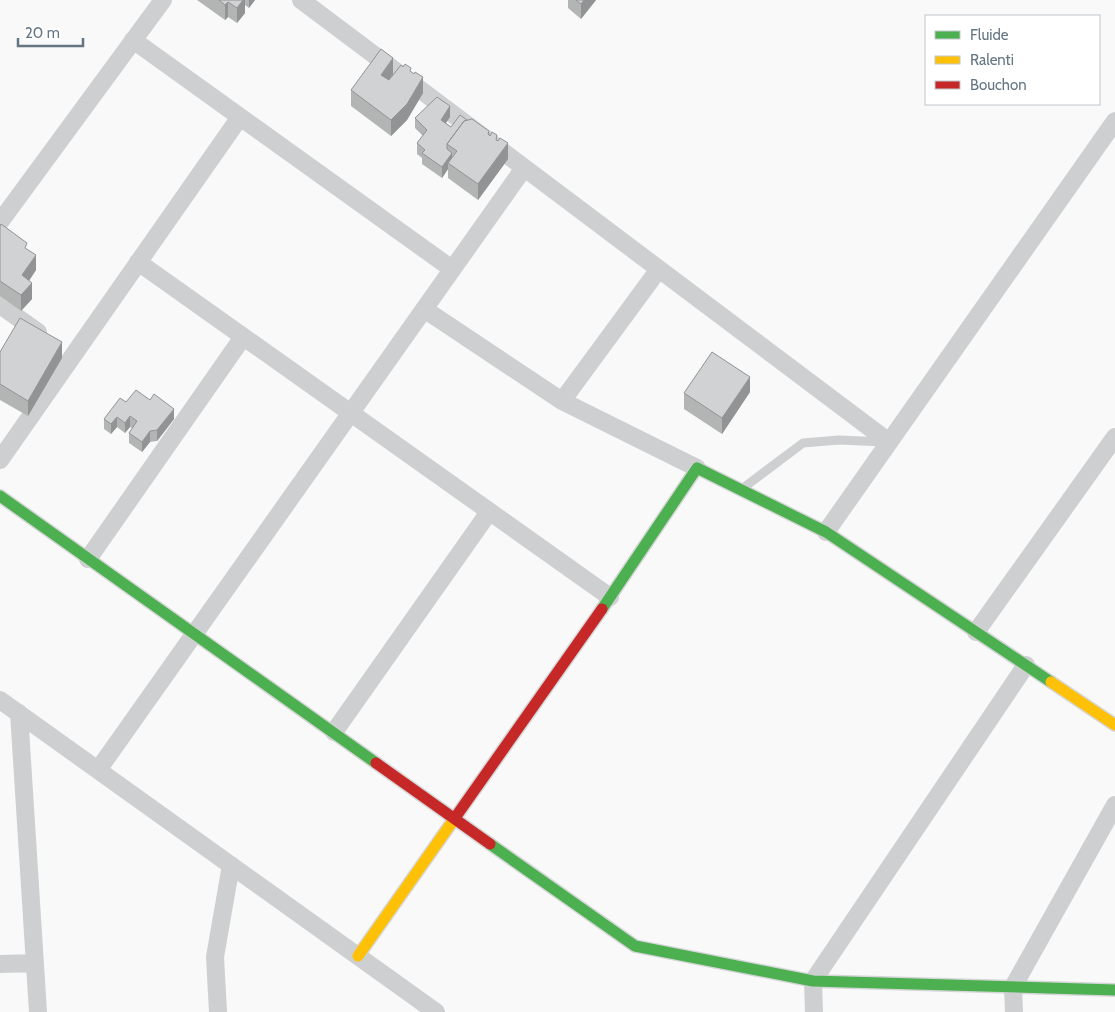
<svg xmlns="http://www.w3.org/2000/svg" width="1115" height="1012" viewBox="0 0 1115 1012" font-family="Cabin,sans-serif">
	<rect width="100%" height="100%" fill="#f9f9f9"/>
	<g fill="none" stroke-linecap="round" stroke-linejoin="round">
		<g stroke="#d5d6d7" stroke-width="14">
			<path id="fast" d="M0,496L376,763
				M602,609L697,468L826,532L1051,682
				M490,844L635,946L813,981L1115,990"/>
		</g>
		<g stroke="#d5d6d7" stroke-width="14">
			<path id="slow" d="M1051,682L1115,725
				M358,956L457,815"/>
		</g>
		<g stroke="#d5d6d7" stroke-width="14">
			<path id="jam" d="M376,763L490,844
				M457,815L602,609"/>
		</g>
		<path stroke="#cecfd0" stroke-width="9" d="M743,488L803,443L839,440L885,442"/>
		<path stroke="#cecfd0" stroke-width="18" d="M301,0L889,442
			M133,40L452,269
			M0,222L163,0
			M138,262L610,597
			M0,305L38,332
			M424,309L562,401L697,468
			M562,401L659,269
			M0,460L240,117
			M826,532L1115,121
			M88,559L243,337
			M976,632L1115,437
			M0,700L436,1012
			M19,713L38,1012
			M334,732L489,512
			M98,770L524,168
			M0,964L35,963
			M218,1012L215,957L231,865
			M814,1012L813,981L1026,665
			M1014,1012L1013,987L1115,805"/>
		<use href="#fast" stroke="#4caf50" stroke-width="11"/>
		<use href="#slow" stroke="#ffc107" stroke-width="11"/>
		<use href="#jam" stroke="#c62828" stroke-width="11"/>
	</g>
	<path fill="#b3b5b5" d="M197,0H255L249,8L245,5V13L237,23L228,17L225,20Z
		M568,0H596L581,19L568,8Z
		M411,72L423,93L407,120L391,136L351,106V90L393,74L389,80Z
		M450,117L446,123L451,127L467,120L489,131L490,136L497,141L508,159L478,200L448,178V169L442,178L422,164V158L417,154V143L423,136L415,128V118Z
		M0,226L36,270L29,281L32,299L21,311L0,296Z
		M0,352L62,358L28,416L0,400Z
		M750,392L722,434L684,409V393Z
		M126,402L174,419L157,441L150,442L142,452L129,443V433L132,428L130,427L125,433L117,427L111,434L104,429V419Z"/>
	<path fill="#929394" d="M243,0H245V13L237,23V8Z
		M249,0H255L249,8Z
		M584,0H596L581,19V4Z
		M228,2V17L225,20V5Z
		M393,58V74L381,90V75Z
		M423,77V93L407,120L391,136V120Z
		M450,106V117L441,130V120Z
		M508,143V159L478,200V184Z
		M452,153V163H448V169L442,178V167Z
		M36,255V270L22,291V275Z
		M32,283V299L21,311V295Z
		M62,342V358L28,416V401Z
		M750,377V392L722,434V418Z
		M174,409V419L157,441V430Z
		M130,416V427L125,433V423Z
		M117,417V427L111,434V424Z
		M150,431V442L142,452V442Z"/>
	<path fill="#d0d2d3" stroke="#929394" d="M219,0H243L237,8L228,2L225,5Z
		M576,0H584L581,4Z
		M381,49L393,58L381,75L389,80L401,65L403,67L405,64L411,68L410,71L414,74L415,72L423,77L407,104L391,120L351,90Z
		M437,97L450,106L441,120L451,127L460,115L467,120L464,121L447,144V149L452,153L442,167L422,153L425,150L417,143L427,130L415,118Z
		M472,119L489,131L488,134L490,136L492,132L497,135L496,140L498,141L500,138L508,143L478,184L448,163L457,151L447,144L464,121Z
		M1,224L27,243L25,248L36,255L22,275L32,283L21,295L0,281V226Z
		M20,318L62,342L28,401L0,384V352Z
		M712,352L750,377L722,418L684,393Z
		M136,390L150,400L154,394L174,409L157,430L150,431L142,442L129,433L137,421L130,416L125,423L117,417L111,424L104,419L120,398L126,402Z"/>
	<rect x="925" y="15" width="175" height="90" fill="#ffffff" stroke="#c1c8cd"/>
	<rect x="935" y="31" width="25" height="8" fill="#4caf50" stroke="#c1c8cd"/>
	<text x="970" y="40" font-size="15" fill="#657683">Fluide</text>
	<rect x="935" y="56" width="25" height="8" fill="#ffc107" stroke="#c1c8cd"/>
	<text x="970" y="65" font-size="15" fill="#657683">Ralenti</text>
	<rect x="935" y="81" width="25" height="8" fill="#c62828" stroke="#c1c8cd"/>
	<text x="970" y="90" font-size="15" fill="#657683">Bouchon</text>
	<path d="M18 38v8h65v-8" fill="none" stroke="#657683" stroke-width="2.5"/>
	<text x="25" y="38" font-size="15" fill="#657683" stroke="#ffffff" stroke-width="4" paint-order="stroke">20 m</text>
</svg>
